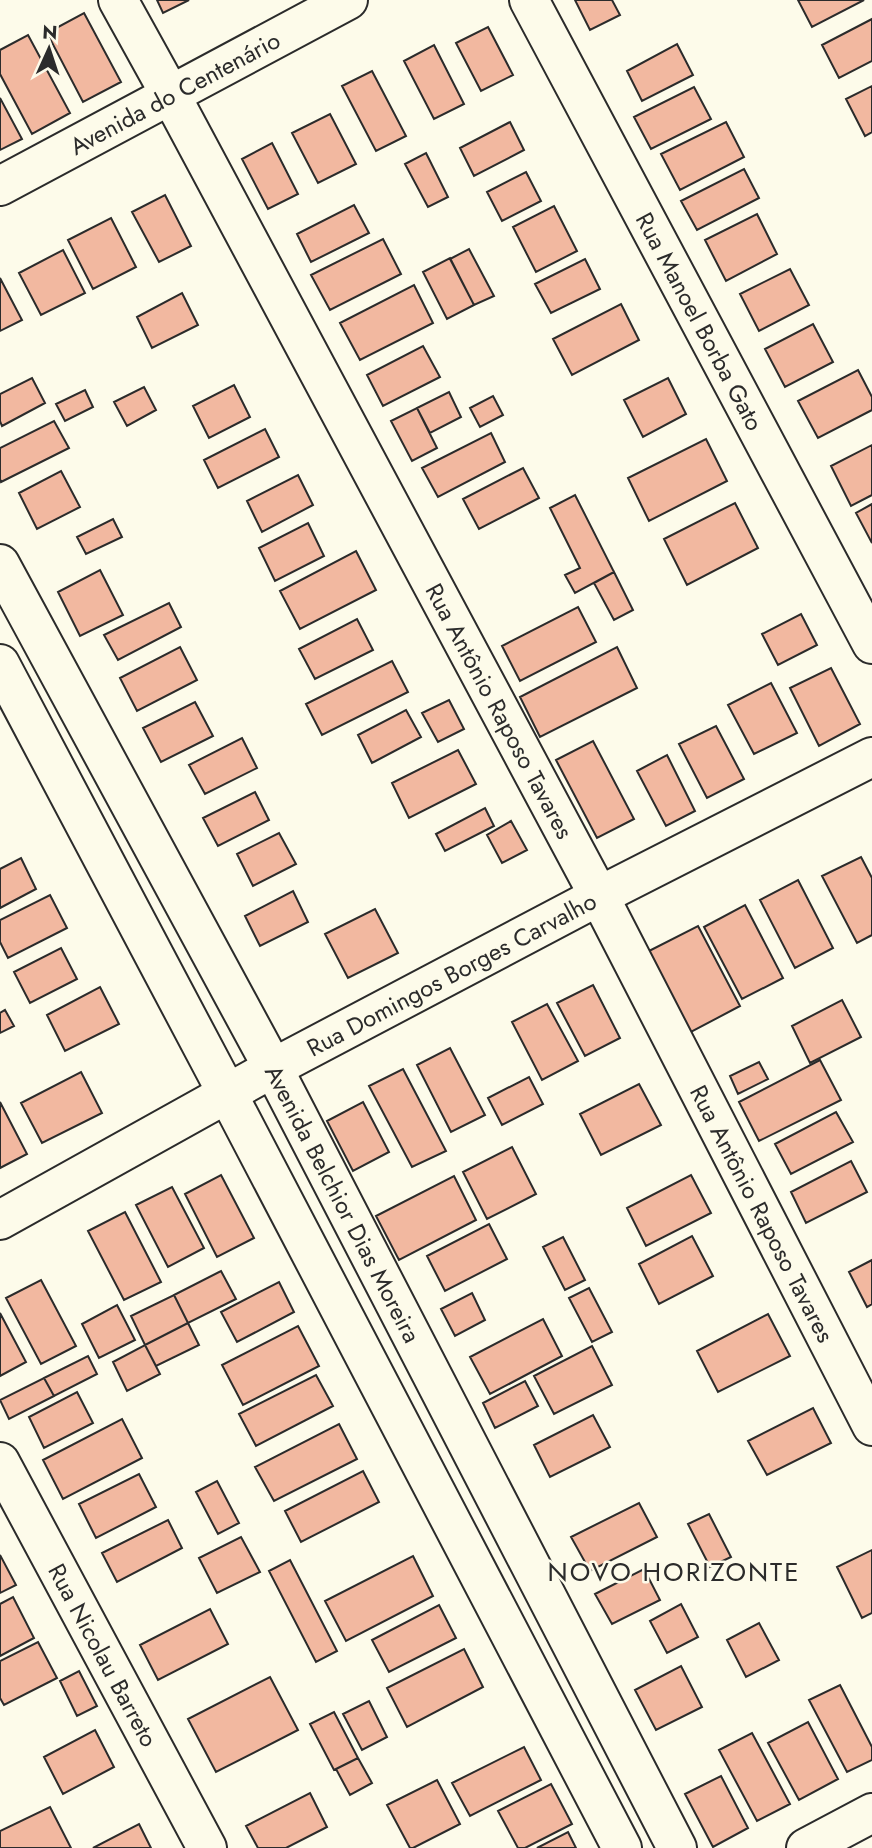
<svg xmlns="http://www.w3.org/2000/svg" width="872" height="1848" viewBox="0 0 872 1848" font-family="Jost,sans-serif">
	<rect width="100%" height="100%" fill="#fdfbea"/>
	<path fill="#f2b8a0" stroke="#2b2b2b" stroke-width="2" d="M157,0H189L163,13Z
		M575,0H612L620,15L590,30Z
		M798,0H864L812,27Z
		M84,13L121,82L83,102L47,33Z
		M872,19V61L839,78L822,45Z
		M488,27L513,75L481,91L456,43Z
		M28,35L70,113L32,134L0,74V50Z
		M677,44L693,75L642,101L627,71Z
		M434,45L464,104L434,119L404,61Z
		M372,71L406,136L376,151L342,86Z
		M872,86V132L865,136L846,99Z
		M694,87L711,119L651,149L634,117Z
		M0,98L22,139L0,150Z
		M330,114L356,164L318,183L292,133Z
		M510,122L524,150L474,176L460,148Z
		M726,122L744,157L680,190L661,154Z
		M272,143L298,194L268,209L242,159Z
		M426,153L448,197L428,207L405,164Z
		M744,169L759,198L697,230L681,201Z
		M526,172L541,201L502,221L487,192Z
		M165,195L191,246L159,262L132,212Z
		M354,205L369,233L311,262L297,234Z
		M554,206L577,251L536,272L513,227Z
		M757,214L777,254L726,281L705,240Z
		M111,218L136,267L93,289L68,240Z
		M383,239L401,274L330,310L311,275Z
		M469,249L494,296L474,305L450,259Z
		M63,250L85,293L41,315L19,273Z
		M450,258L474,305L447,319L423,272Z
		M585,259L600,289L551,313L535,284Z
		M790,269L809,305L759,331L740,294Z
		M0,278L22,320L0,331Z
		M414,285L433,323L360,360L340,323Z
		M182,293L198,325L152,348L137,317Z
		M621,304L639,340L572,375L553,339Z
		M813,324L833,362L785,387L765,349Z
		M423,346L440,377L383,406L367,375Z
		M858,370L872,397V410L818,438L798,401Z
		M32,378L45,403L2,426L0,421V394Z
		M668,378L686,414L643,437L624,400Z
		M234,385L250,417L209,438L193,406Z
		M144,387L156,410L127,426L114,402Z
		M85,390L93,407L65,421L56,404Z
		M449,392L461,417L430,433L417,408Z
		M493,396L503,415L480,427L470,408Z
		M417,408L437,448L412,461L391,421Z
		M54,421L69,448L1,482L0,479V448Z
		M265,429L279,457L218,488L204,460Z
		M491,433L505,462L438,497L422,468Z
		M706,439L727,481L649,521L628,478Z
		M872,445V495L851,506L831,466Z
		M523,468L539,498L479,529L463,499Z
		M61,471L80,507L37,529L19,493Z
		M298,475L313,505L262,532L247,501Z
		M575,495L614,572L575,593L565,575L580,568L550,508Z
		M735,503L758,548L687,585L664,539Z
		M872,504V543L856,513Z
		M113,519L122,537L86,554L77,537Z
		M308,523L324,556L275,581L259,548Z
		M356,551L376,590L300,629L280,591Z
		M100,570L123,615L80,636L58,592Z
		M614,572L633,610L614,620L594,583Z
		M169,603L181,627L118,660L104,635Z
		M578,607L596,642L520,681L502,646Z
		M801,614L817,645L778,665L762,634Z
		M357,619L373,650L315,679L299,649Z
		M180,647L197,680L137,711L120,678Z
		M617,647L637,688L540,737L520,697Z
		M392,661L408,692L322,735L306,704Z
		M831,668L860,724L819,746L790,688Z
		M771,683L797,733L754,754L728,705Z
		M449,700L464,729L438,742L422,713Z
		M195,702L213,736L161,762L143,728Z
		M406,710L421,737L372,763L358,735Z
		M716,726L744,779L707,798L679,744Z
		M242,738L257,768L205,794L189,765Z
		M593,741L634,819L597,838L556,760Z
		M458,750L476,784L409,818L392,783Z
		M667,755L695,811L666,826L637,771Z
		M255,792L269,820L218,846L203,818Z
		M485,808L494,826L445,851L436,834Z
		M511,821L527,850L502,863L487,835Z
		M279,833L296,864L253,886L237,854Z
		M861,857L872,878V935L857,943L822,876Z
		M21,858L36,889L0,908V869Z
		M798,880L833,948L795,968L760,900Z
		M293,891L308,922L260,946L245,916Z
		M50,895L67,928L8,958L0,942V920Z
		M745,905L783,978L742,999L704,927Z
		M375,909L398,953L348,978L325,934Z
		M698,926L740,1006L689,1033L647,952Z
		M61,948L77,979L30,1003L14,972Z
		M593,985L620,1038L585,1056L557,1003Z
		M100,987L119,1024L65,1051L47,1015Z
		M842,1000L861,1037L810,1063L792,1026Z
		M547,1004L578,1061L542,1080L512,1022Z
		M5,1010L14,1026L0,1033V1013Z
		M450,1048L485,1115L451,1132L417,1065Z
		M820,1060L841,1100L759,1141L739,1102Z
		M759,1062L768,1079L738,1094L730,1076Z
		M403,1069L446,1151L412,1167L369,1086Z
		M81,1072L102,1113L42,1143L21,1103Z
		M529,1077L543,1104L502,1125L488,1098Z
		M639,1084L661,1125L601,1155L580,1114Z
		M0,1102L27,1154L0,1168Z
		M363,1102L389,1152L353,1171L327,1121Z
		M836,1112L853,1142L791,1174L775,1144Z
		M512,1147L536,1194L487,1219L463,1172Z
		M851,1161L867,1192L806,1223L791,1192Z
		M221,1175L254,1238L217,1257L185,1194Z
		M691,1175L711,1213L646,1246L627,1208Z
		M454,1176L476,1220L399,1260L376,1216Z
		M172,1187L204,1248L168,1267L136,1205Z
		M125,1212L161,1282L124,1300L88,1231Z
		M489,1224L507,1259L445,1291L427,1256Z
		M692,1236L713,1276L659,1304L639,1264Z
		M563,1237L585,1280L565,1290L543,1247Z
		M872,1260V1304L867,1307L849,1272Z
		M221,1271L236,1299L188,1323L174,1295Z
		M41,1280L76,1346L41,1364L6,1298Z
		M279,1282L294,1312L237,1342L221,1312Z
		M589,1288L612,1332L592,1342L569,1298Z
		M472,1293L485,1320L455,1336L441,1309Z
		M174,1295L188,1323L145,1345L131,1316Z
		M117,1305L135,1340L99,1358L82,1324Z
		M0,1313L26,1362L0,1376Z
		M768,1314L790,1356L718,1392L697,1351Z
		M543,1319L562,1356L490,1394L470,1357Z
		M188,1323L199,1345L156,1366L145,1345Z
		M298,1326L319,1366L243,1405L222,1365Z
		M145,1345L160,1374L127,1391L113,1362Z
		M592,1346L612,1385L554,1414L534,1376Z
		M88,1356L97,1374L54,1396L44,1378Z
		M316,1375L333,1406L256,1446L239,1414Z
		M44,1378L54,1396L9,1419L0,1400Z
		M525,1381L538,1406L495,1428L483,1403Z
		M77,1392L93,1423L44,1448L29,1417Z
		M813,1408L831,1443L767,1475L748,1441Z
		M593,1415L610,1447L550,1477L534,1445Z
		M122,1419L142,1458L63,1499L43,1460Z
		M339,1424L357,1459L274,1501L255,1467Z
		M363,1471L379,1502L301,1542L285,1511Z
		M139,1474L156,1507L96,1538L79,1504Z
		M217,1481L239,1523L218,1534L196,1492Z
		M639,1503L657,1537L590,1571L571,1537Z
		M709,1514L731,1557L710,1567L688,1524Z
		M168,1520L182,1548L117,1582L102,1553Z
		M241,1537L260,1572L217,1593L199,1558Z
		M872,1550V1613L862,1618L837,1567Z
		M0,1555L16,1585L0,1593Z
		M413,1556L433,1596L346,1641L325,1601Z
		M290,1560L337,1651L316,1662L269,1571Z
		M644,1569L660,1600L612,1624L595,1594Z
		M13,1597L34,1638L0,1656V1604Z
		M681,1604L698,1637L667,1653L650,1621Z
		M439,1605L456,1638L389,1672L372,1640Z
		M210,1609L228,1644L158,1680L140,1645Z
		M759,1623L779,1660L746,1677L727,1640Z
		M38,1642L57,1678L4,1705L0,1698V1661Z
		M464,1649L483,1687L407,1727L387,1688Z
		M681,1666L702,1707L656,1730L635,1690Z
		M79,1671L97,1706L77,1716L60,1681Z
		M270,1677L298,1730L216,1772L188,1719Z
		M840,1685L872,1747V1760L847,1772L809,1700Z
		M369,1701L387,1737L362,1750L343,1714Z
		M334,1712L358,1758L334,1770L310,1724Z
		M808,1722L838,1779L799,1800L768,1743Z
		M95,1730L114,1767L63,1794L44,1757Z
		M752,1733L790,1804L757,1821L719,1750Z
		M524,1747L541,1780L470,1816L452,1783Z
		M358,1758L372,1783L350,1795L336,1769Z
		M721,1776L748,1828L713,1847L685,1794Z
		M437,1780L460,1824L413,1848H410L387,1805Z
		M551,1784L572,1824L525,1848H518L498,1811Z
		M310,1793L327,1827L286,1848H258L246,1826Z
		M50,1807L71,1848H0V1831Z
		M139,1824L151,1848H93Z
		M568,1832L576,1848H537Z"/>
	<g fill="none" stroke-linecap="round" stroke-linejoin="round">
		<g stroke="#2b2b2b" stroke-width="42">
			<g id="minor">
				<path id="s1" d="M118,0L170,94L599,896L872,1426"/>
				<path id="s2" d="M529,0L872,644"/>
				<path id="s3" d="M0,186L348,0"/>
				<path id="s4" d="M0,564L273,1068L677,1848"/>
				<path d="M0,664L227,1093L622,1848"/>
				<path id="s5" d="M0,1220L273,1068L599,896L872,757"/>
				<path id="s6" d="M0,1462L207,1848"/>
				<path d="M806,1848L872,1813"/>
			</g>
		</g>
		<use href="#minor" stroke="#fdfbea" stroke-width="38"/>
	</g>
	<g text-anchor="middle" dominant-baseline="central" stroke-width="5" stroke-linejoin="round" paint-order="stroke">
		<g font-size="24" fill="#2b2b2b" stroke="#fdfbea">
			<text stroke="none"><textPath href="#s3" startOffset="198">Avenida do Centenário</textPath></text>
			<text stroke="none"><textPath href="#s2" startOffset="364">Rua Manoel Borba Gato</textPath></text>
			<text stroke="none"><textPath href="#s1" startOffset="807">Rua Antônio Raposo Tavares</textPath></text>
			<text stroke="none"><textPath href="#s5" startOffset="514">Rua Domingos Borges Carvalho</textPath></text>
			<text stroke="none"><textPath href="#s4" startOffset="726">Avenida Belchior Dias Moreira</textPath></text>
			<text stroke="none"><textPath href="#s1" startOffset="1374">Rua Antônio Raposo Tavares</textPath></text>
			<text stroke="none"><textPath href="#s6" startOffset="219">Rua Nicolau Barreto</textPath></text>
		</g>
		<g font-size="26" letter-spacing="2" fill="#2b2b2b" stroke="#fdfbea">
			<text x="674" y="1572">NOVO HORIZONTE</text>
		</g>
	</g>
	<g transform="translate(49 49) rotate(3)" stroke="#fdfbea" stroke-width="5" paint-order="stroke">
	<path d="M0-5L12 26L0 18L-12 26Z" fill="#2b2b2b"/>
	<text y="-10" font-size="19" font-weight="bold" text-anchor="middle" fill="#2b2b2b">N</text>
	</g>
</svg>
